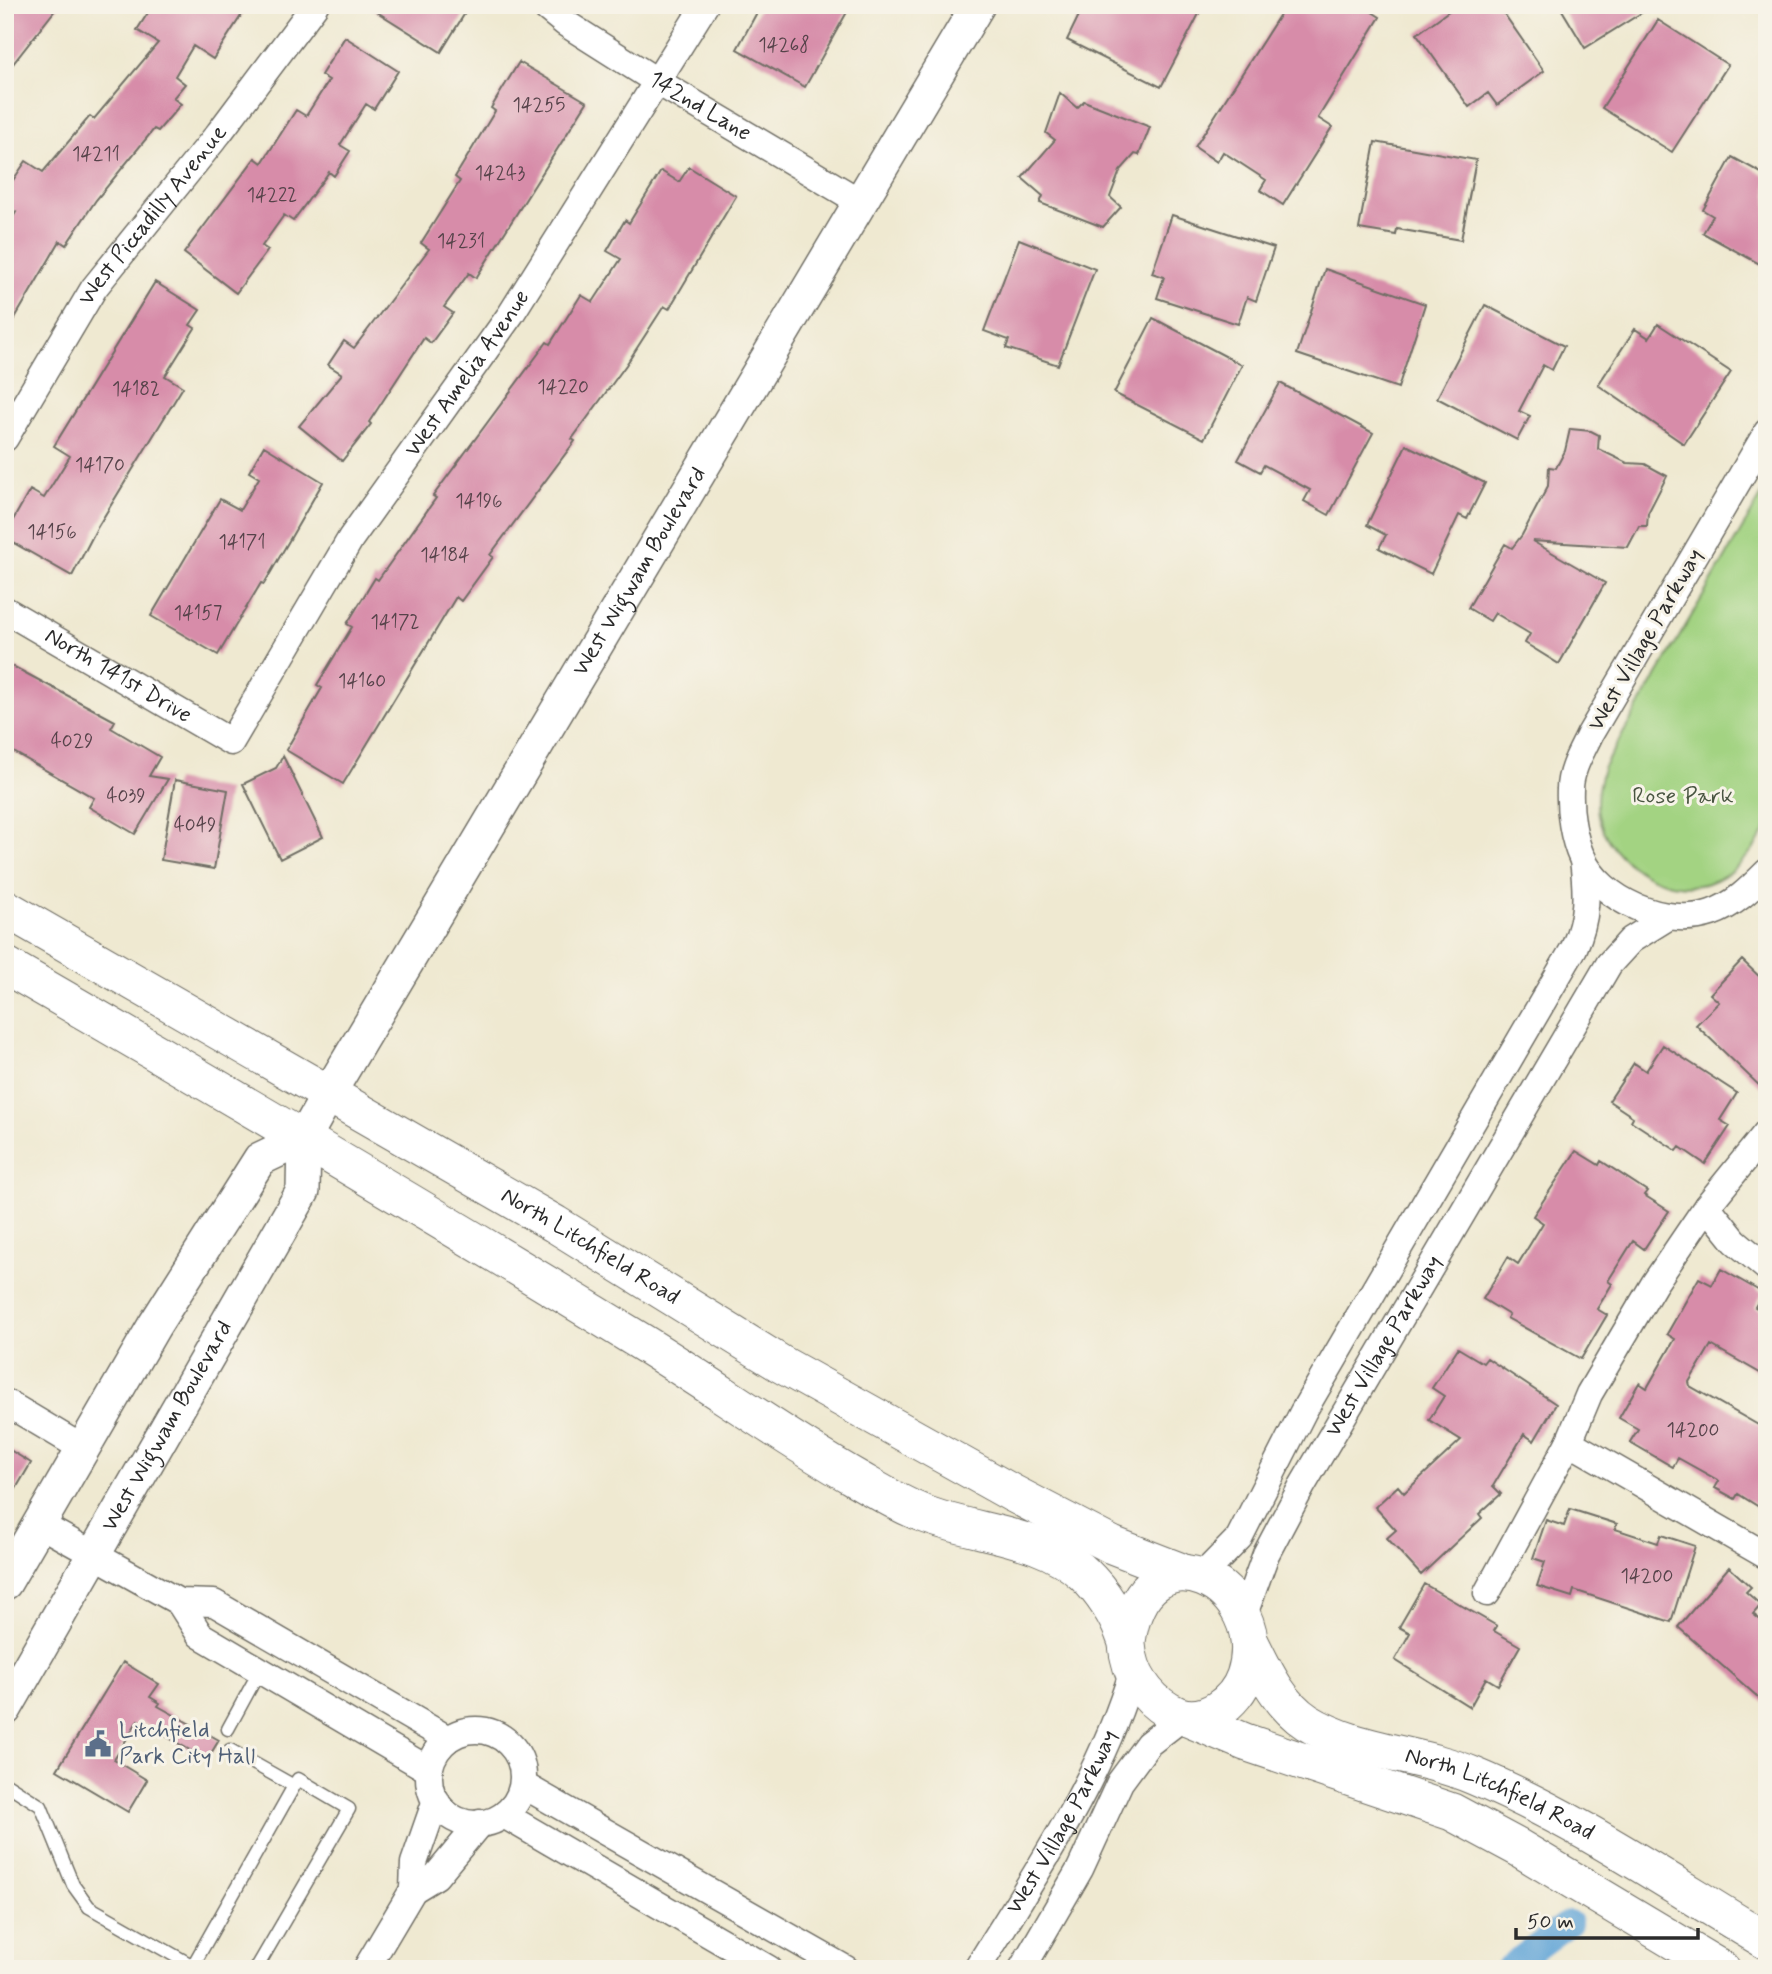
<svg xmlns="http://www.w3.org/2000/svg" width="1772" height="1974" viewBox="0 0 1772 1974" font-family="Mynerve,sans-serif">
	<rect width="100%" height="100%" fill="#f7f3e8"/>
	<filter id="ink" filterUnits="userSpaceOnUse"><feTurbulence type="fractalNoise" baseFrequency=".0143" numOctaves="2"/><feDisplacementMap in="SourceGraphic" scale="14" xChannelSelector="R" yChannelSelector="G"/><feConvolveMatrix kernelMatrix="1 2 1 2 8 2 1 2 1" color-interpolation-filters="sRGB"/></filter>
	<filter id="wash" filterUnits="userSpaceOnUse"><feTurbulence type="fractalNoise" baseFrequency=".00686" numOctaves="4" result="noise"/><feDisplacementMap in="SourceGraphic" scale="28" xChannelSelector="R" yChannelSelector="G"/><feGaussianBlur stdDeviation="1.57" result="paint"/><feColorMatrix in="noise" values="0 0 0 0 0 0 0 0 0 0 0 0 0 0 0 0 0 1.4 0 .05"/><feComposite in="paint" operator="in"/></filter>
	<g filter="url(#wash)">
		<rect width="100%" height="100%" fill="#efe9d1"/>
		<path fill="#a3d382" stroke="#677f56" stroke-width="2" d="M1767,486V828C1754,850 1740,869 1716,880C1670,901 1607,862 1598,815C1595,799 1599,783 1603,768Z"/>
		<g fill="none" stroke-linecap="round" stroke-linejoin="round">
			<path stroke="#63a6d7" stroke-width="26" d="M1507,1969L1569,1923"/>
		</g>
		<g id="blocks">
			<path fill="#d78ca9" d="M5,5H59L5,74Z
				M153,5H248L213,59L193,46L175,76L185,84L173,98L181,104L158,131L154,129L96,200L66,245L60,241L5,335V231L16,212L5,205V192L26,161L43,172L90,116L94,119L158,43L137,30Z
				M366,5H470L441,52Z
				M761,5H851L805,87L737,49Z
				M1084,5H1187L1200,12L1161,87L1067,40Z
				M1286,5H1361L1380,17L1318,118L1332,127L1283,205L1260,190L1266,180L1223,152L1217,162L1195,147Z
				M1457,5H1498L1544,71L1497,105L1488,93L1469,107L1417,34Z
				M1559,5H1654L1585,48Z
				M1658,20L1728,65L1672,152L1602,108Z
				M345,37L398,71L374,109L366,104L340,145L350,151L334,176L329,172L293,221L284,215L262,246L268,250L236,293L184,253L255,158L262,163L296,110L306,116L329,80L321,75Z
				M519,62L587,102L476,278L469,273L444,307L453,313L431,343L424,338L369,422L371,424L342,461L299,426L342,374L328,365L344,341L354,348L429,249L421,243L460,181L455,177L495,111L491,108Z
				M1060,93L1077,108L1084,101L1150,127L1139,155L1135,154L1120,171L1110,197L1121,207L1103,227L1040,203L1043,196L1022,178L1055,140L1046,133Z
				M1375,142L1476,160L1461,240L1397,229L1396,235L1359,229Z
				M1732,157L1767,176V268L1703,233L1713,216L1703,210Z
				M689,167L736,196L669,309L664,306L626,365L572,439L575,441L490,555L493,557L461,601L456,597L343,784L286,750L322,688L317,685L352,627L347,624L375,578L378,580L436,498L433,496L547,342L550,344L581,295L593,302L621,259L607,251L625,220L629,223L661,171L679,182Z
				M1172,215L1274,248L1256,301L1247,297L1238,324L1157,298L1164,277L1152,273Z
				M1019,239L1095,269L1058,365L1006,348L1009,340L984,331Z
				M1325,269L1425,304L1398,388L1297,354Z
				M155,282L200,310L190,325L195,328L165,376L183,387L97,528L72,576L5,538V534L30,490L44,498L70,456L54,446Z
				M1485,305L1564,346L1552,370L1543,365L1519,411L1530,416L1517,440L1437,398Z
				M1153,318L1242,365L1204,439L1114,393Z
				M1658,324L1731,372L1684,444L1598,385L1635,329L1649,338Z
				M1280,383L1373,433L1329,515L1304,501L1310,490L1264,465L1260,472L1238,460Z
				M1570,429L1591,431L1599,435L1598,449L1627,463L1645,464L1667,476L1648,513L1647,526H1639L1628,547L1532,541L1605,583L1559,664L1525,643L1530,634L1495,613L1490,621L1468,608L1505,544L1512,548L1522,535L1548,486L1549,467L1556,468L1565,451Z
				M1406,445L1485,483L1467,519L1459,515L1431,574L1379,548L1386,535L1367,525Z
				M264,446L323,482L264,584L261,583L218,655L151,616L220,499L240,510L259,478L249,472Z
				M5,662L115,721L111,728L160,757L149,776L168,779L135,834L89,807L94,798L5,747Z
				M283,756L323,837L280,859L243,784L276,768Z
				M175,780L228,790L214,869L161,860Z
				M1742,960L1767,984V1093L1696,1025L1719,1002L1710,994Z
				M1663,1045L1737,1093L1720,1120L1730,1126L1705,1164L1680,1147L1677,1151L1631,1121L1633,1117L1609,1101L1634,1063L1646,1071Z
				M1576,1151L1599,1165L1601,1161L1647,1191L1644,1195L1669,1211L1644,1249L1633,1241L1608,1281L1612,1284L1597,1309L1607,1315L1581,1359L1507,1318L1509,1315L1483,1299L1508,1257L1518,1264L1543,1223L1533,1216Z
				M1721,1269L1763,1293L1755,1307L1767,1314V1377L1711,1345L1689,1382L1690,1386L1767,1430V1512L1738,1494L1735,1499L1715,1488L1719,1481L1678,1458L1673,1467L1630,1442L1638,1429L1619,1418L1639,1383L1647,1388L1675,1339L1667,1334L1699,1278L1712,1285Z
				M1458,1348L1483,1363L1487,1358L1556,1404L1534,1441L1524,1434L1493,1486L1501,1494L1479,1514L1482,1518L1421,1575L1387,1538L1396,1530L1375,1507L1398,1486L1404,1493L1461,1440L1429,1420L1444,1396L1432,1388Z
				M5,1447L31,1463L5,1507Z
				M1570,1509L1617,1524L1615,1529L1658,1543L1661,1535L1695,1546L1671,1622L1574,1590L1572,1597L1537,1586L1545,1562L1533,1558L1546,1520L1564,1526Z
				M1729,1567L1751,1587L1746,1592L1761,1605L1753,1614L1767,1625V1705L1678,1627Z
				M1424,1584L1497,1626L1494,1631L1520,1646L1498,1685L1486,1678L1470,1707L1395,1660L1410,1633L1399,1627Z
				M123,1662L159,1684L150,1697L160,1703L158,1706L219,1740L207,1760L138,1720L114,1760L147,1780L128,1812L57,1770Z"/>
		</g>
	</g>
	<g filter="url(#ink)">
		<use href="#blocks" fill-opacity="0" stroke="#706e65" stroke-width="2"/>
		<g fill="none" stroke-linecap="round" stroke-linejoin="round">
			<g stroke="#706e65" stroke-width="15">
				<path id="service" d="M228,1729L260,1670
					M5,1783L41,1806L73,1885L89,1907L193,1966
					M191,1969L294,1786L230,1750
					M256,1969L349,1809L298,1779L294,1786"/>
			</g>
			<g stroke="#706e65" stroke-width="29">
				<g id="minor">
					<path id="s1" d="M543,5L565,23L658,82L862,203"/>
					<path d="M1767,432L1590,734C1582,751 1570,770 1570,789C1569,811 1573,838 1582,858C1601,901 1666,928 1711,913C1734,905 1750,889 1767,872"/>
					<path id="s2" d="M5,438L94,288L219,133L315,5"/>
					<path id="s3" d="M5,610L231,742L351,538L511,314L705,5"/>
					<path d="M1707,1206L1735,1241L1767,1268"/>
					<path d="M5,1402L82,1448"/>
					<path d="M1569,1442L1767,1556"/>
					<path d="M39,1524L179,1602L214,1603L448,1739"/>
					<path d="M1201,1577L1239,1538L1303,1412L1574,948C1588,917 1587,893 1583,859"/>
					<path d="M1487,1593L1569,1442L1589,1394L1654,1284L1707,1206L1767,1132"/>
					<path d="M179,1602L200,1635L429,1770"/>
					<path id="s4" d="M1243,1617L1266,1554L1302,1486L1609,964L1631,940L1668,917"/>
					<circle cx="476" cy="1777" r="47"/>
					<path d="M523,1785L846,1969"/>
					<path d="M504,1815L769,1969"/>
					<path d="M413,1890L414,1863L436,1800"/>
					<path d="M366,1969L413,1890L436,1876L480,1823"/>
					<path id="s5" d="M977,1969C1036,1873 1101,1779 1133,1670"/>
					<path d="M1022,1969L1080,1869L1120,1782L1148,1744L1183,1717"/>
				</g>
			</g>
			<g stroke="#706e65" stroke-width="36">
				<g id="tertiary">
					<path d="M5,1583L154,1326L260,1159L304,1138"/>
					<path id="s6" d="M5,1709L303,1191L304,1138L329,1093L978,5"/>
				</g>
			</g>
			<g stroke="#706e65" stroke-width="39">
				<g id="secondary">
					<path id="s7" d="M5,908L555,1224L781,1364L1012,1493L1112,1545L1179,1571"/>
					<path d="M5,965C218,1088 429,1212 638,1340C710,1384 779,1434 852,1476C875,1489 898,1504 922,1513C974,1534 1043,1534 1084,1574C1102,1591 1118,1616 1126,1640C1128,1646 1127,1650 1129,1657C1134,1682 1153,1705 1177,1715C1205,1726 1236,1702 1245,1676C1275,1586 1145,1517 1127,1641"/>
					<path id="s8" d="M1249,1640C1264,1670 1278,1703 1307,1722C1357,1753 1420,1753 1474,1776C1577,1819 1671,1884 1767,1941"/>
					<path d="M1190,1719L1245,1742L1452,1812L1519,1848L1721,1969"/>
				</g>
			</g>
			<use href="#service" stroke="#fff" stroke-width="12"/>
			<use href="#minor" stroke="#fff" stroke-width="26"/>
			<use href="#tertiary" stroke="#fff" stroke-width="33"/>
			<use href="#secondary" stroke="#fff" stroke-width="37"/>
		</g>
	</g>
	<defs>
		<g id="civic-bare" transform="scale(2.1)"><path d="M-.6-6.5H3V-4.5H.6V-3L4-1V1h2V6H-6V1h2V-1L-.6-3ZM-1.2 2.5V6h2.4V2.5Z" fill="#5c6f8a" stroke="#f7f3e8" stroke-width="2.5" paint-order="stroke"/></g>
	</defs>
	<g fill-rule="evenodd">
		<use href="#civic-bare" x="98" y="1744"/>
	</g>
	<g text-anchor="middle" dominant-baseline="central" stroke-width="6" stroke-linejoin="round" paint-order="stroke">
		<g font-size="19" fill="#56434a">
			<text x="784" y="45">14268</text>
			<text x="539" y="105">14255</text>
			<text x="96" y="154">14211</text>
			<text x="500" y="173">14243</text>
			<text x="272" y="195">14222</text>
			<text x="461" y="241">14231</text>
			<text x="563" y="387">14220</text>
			<text x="136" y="389">14182</text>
			<text x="100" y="465">14170</text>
			<text x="479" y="501">14196</text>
			<text x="52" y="532">14156</text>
			<text x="242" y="542">14171</text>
			<text x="445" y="555">14184</text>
			<text x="198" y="613">14157</text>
			<text x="395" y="622">14172</text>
			<text x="362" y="681">14160</text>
			<text x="72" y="741">4029</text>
			<text x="126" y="796">4039</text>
			<text x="195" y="825">4049</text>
			<text x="1693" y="1430">14200</text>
			<text x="1647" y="1576">14200</text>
		</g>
		<g font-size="23" fill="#2b2b2b" stroke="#f7f3e8">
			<text stroke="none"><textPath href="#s1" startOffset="187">142nd Lane</textPath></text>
			<text stroke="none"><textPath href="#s2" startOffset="268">West Piccadilly Avenue</textPath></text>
			<text stroke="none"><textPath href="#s3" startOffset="700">West Amelia Avenue</textPath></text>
			<text stroke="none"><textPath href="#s6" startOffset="1309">West Wigwam Boulevard</textPath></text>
			<text transform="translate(1646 640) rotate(-60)">West Village Parkway</text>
			<text stroke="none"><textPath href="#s3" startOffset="131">North 141st Drive</textPath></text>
			<text stroke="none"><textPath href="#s7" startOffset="676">North Litchfield Road</textPath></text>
			<text stroke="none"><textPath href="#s4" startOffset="306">West Village Parkway</textPath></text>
			<text stroke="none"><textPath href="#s6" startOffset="326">West Wigwam Boulevard</textPath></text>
			<text stroke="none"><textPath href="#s8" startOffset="308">North Litchfield Road</textPath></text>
			<text stroke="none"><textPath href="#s5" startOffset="170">West Village Parkway</textPath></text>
		</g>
		<g font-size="23" fill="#495541" stroke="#f7f3e8">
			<text x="1683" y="797">Rose Park</text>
		</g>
		<g font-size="23" fill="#4e5e75" stroke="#f7f3e8" text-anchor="start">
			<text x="119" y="1731">Litchfield<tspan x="119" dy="26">Park City Hall</tspan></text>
		</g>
	</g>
	<rect width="1772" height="1974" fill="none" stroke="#f7f3e8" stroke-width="28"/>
	<path d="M1516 1928v10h182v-10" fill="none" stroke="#2b2b2b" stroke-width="3.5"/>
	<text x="1527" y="1928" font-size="21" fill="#2b2b2b" stroke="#f7f3e8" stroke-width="5" paint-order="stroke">50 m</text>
</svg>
